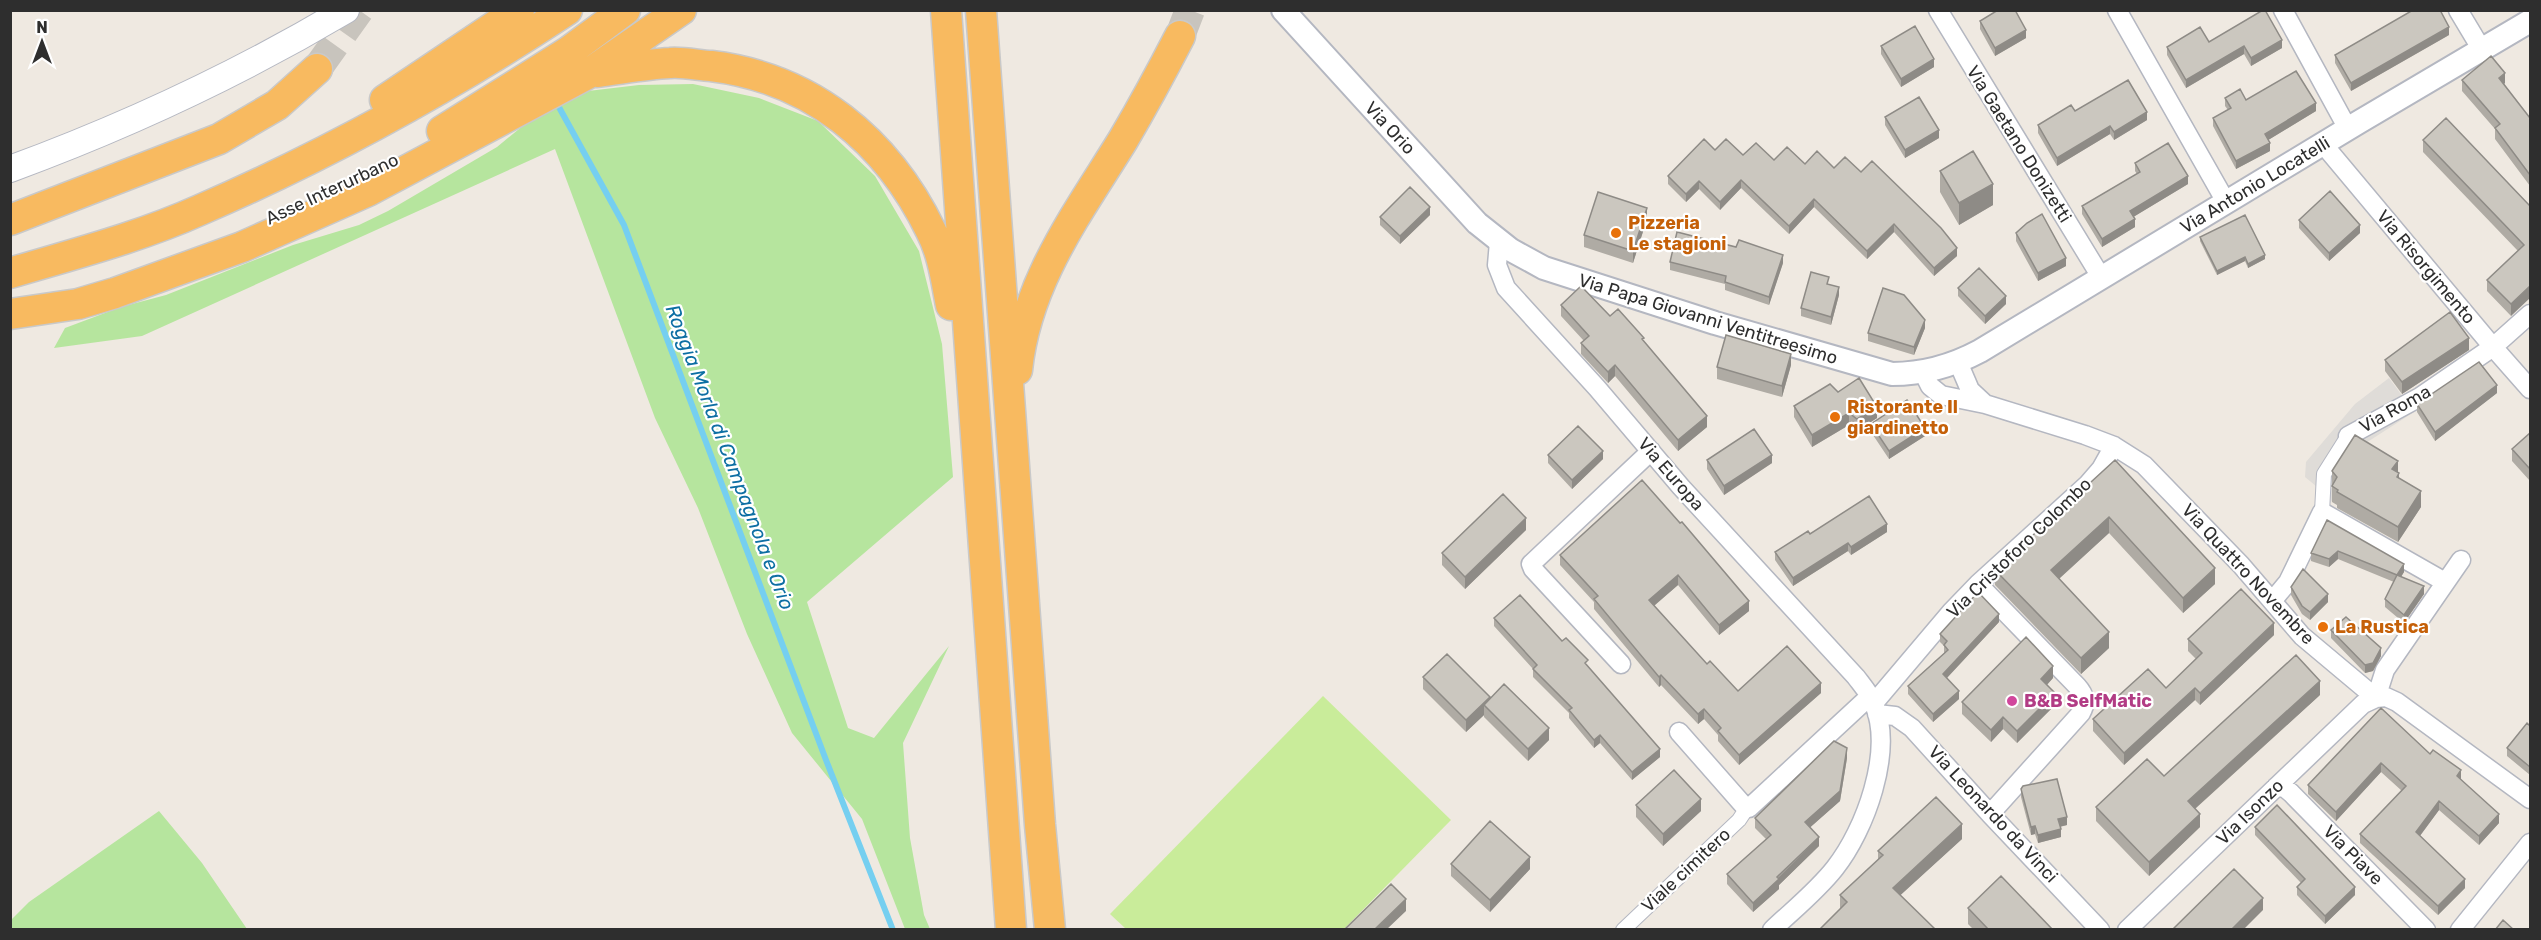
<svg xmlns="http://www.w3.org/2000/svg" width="2541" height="940" viewBox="0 0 2541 940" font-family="Rubik,sans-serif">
	<rect width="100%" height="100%" fill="#efe9e1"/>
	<path fill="#b6e59e" d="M693,84L759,98L818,121L875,176L919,251L942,344L953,477L807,602L848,728L874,738L949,646L903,743L910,838L924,915L930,929H905L862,819L792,733L747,634L698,508L655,418L555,149L142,336L54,348L65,328L121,307L166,295L293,245L359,225L388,211L497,147L530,120L588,91L639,85Z
		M159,811L202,863L247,929H11V920L29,902Z"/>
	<path fill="#c9ec9a" d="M1323,696L1451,820L1344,929H1126L1110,914Z"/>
	<path fill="#dfdcd8" d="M2389,378L2414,412L2355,450L2331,488L2337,492L2325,512H2322L2315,506L2316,486L2305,477L2306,462L2355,404Z"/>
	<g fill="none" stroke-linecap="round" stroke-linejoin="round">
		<path stroke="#75cff0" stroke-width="6" d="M555,100L624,225L826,760L893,930"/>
		<path stroke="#c8c4bd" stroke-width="30" stroke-dasharray="30 15" stroke-linecap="butt" d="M1180,36L1190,10
			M317,69L359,10"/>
		<g stroke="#b4b7c1" stroke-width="16">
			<path id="pedestrian" d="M2322,512L2324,474L2348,436
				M1623,930L1739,820L1747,808"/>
		</g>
		<g stroke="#b4b7c1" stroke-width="21">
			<path id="minor" d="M1938,10L2101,277
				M2117,10L2226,202
				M2283,10L2348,129
				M2458,10L2482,50
				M2323,144L2493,347L2530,389
				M1499,242L1497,265L1506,288L1597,388L1681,487L1856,677C1862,685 1870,694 1874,704C1894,752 1865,830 1835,868C1817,891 1793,910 1772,930
				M1958,362L1970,390L1985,404
				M1923,372L1930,386L1941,395L1985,404L2085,435L2114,446L2144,465L2241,565L2302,636L2376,698L2386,697L2397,702L2530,799
				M2348,436L2420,397L2493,347L2530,314
				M1978,584L2077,686C2085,695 2087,702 2081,713L1990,814
				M2273,600L2288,582L2322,512L2445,582
				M1621,664L1533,569L1531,564L1651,451
				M2376,698L2385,670L2461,560
				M1874,703L1951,612L1978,584L2088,484L2101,469L2114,446
				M1877,714L1895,716L1912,728L1990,814L2100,930
				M1679,732L1745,807L1749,808L1870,696
				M2277,786L2285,788L2291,793L2426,930
				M2127,930L2363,704L2376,698
				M2460,930L2530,843"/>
		</g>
		<g stroke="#b4b7c1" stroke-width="26">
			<path id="tertiary" d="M1283,10L1477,223L1511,250L1544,268L1715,323L1892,374C1925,374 1952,366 1980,351L2359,122L2530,21"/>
		</g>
		<g stroke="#b4b7c1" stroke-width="28">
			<path id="secondary" d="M10,169C127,126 240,73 346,10"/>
		</g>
		<g stroke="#c9c9c9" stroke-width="33">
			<path id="trunk" d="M946,10L1011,930
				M981,10L1040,825L1050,930
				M597,72C621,69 646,64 670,63C683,62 697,65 711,66C811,78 887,140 931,231C943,254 946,280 951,305
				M385,100L519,10
				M442,131L568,52L625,10
				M10,220L219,139L277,105L317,69
				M10,273C74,254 140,237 200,210C329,154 450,87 567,10
				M10,314L78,304L115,293L242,247L368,191L591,72L681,10
				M1017,370C1026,281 1078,213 1123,140C1143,106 1162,71 1180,36"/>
		</g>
		<use href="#pedestrian" stroke="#fff" stroke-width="14"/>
		<use href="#minor" stroke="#fff" stroke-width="18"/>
		<use href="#tertiary" stroke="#fff" stroke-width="22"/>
		<use href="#secondary" stroke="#fff" stroke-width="26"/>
		<use href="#trunk" stroke="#f8ba60" stroke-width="30"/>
	</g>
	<path fill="#afaba4" d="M1980,21L2026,38L1995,56L1980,29Z
		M2449,35L2351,91L2335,63V55Z
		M2209,42L2282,48L2251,66L2244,54L2186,88L2167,55V47Z
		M1881,46L1934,67L1901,87L1881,54Z
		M2462,80L2505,83L2504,84L2530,118V186L2495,139V129L2462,91Z
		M2225,98L2246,100L2316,111L2268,140L2270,151L2236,169L2213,126V118L2228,110L2225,106Z
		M2075,111L2147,120L2114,140L2110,134L2057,166L2038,133V125Z
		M1885,117L1939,138L1905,158L1885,125Z
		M2423,140L2530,206L2511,316L2487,291V280L2518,251L2423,152Z
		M1715,150L1774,160L1805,164L1861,172L1957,256L1934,276L1894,232L1867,259L1814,207L1789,234L1741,188L1720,210L1699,189L1686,202L1668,184V176Z
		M2135,163L2188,184L2133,217L2135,227L2102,247L2082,214V206L2137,174L2135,171Z
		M1940,171L1993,205L1959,225L1940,192Z
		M1430,215L1400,244L1380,225V217Z
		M1647,219L1633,263L1584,247V235Z
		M2299,220L2360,233L2329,261L2299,228Z
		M2016,233L2066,266L2038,281L2016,241Z
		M2200,237L2265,259L2248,268L2245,261L2217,275L2200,241Z
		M1670,262L1783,263L1769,305L1725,290V284L1670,270Z
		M1829,285L1839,295L1831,325L1801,316V308Z
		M1958,288L2006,304L1985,324L1958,296Z
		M1561,305L1610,316L1644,342L1707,427L1678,451L1615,376L1608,383L1581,354V343L1584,341L1561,316Z
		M1925,328L1914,355L1868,341V333Z
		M2469,350L2402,394L2385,371V360Z
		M1791,365L1782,397L1717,379V367Z
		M1838,392L1877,418L1857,431L1849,425L1812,447L1794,417V406Z
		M2497,393L2435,441L2417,412V404Z
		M1871,424L1925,436L1889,459L1871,432Z
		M2530,433V481L2512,461V449Z
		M1548,455L1603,459L1572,489L1548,463Z
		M1707,460L1772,463L1724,495L1707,469Z
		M2115,460L2215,584L2183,613L2109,533L2059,579L2109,648L2081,674L1995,585V570Z
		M2332,471L2398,472L2399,478L2421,507L2398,542L2337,508V505L2332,502Z
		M1642,480L1749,611L1719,635L1678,585L1654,606L1707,664L1738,691L1821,693L1739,765L1718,741V735L1704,719L1698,724L1661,685L1659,687L1594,609V602L1560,565V555Z
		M2327,520L2404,572L2401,577L2424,594L2404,623L2385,607V599L2394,582L2338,559L2329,567L2311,561V553Z
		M1526,530L1465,589L1442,565V553Z
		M1887,532L1851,555L1848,551L1793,586L1775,560V552L1810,534Z
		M2291,587L2328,602L2310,620L2302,614L2291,595Z
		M1494,618L1562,641L1588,667L1660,757L1632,780L1600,743L1594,748L1569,718V713L1533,677V669L1494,626Z
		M1999,622L1947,678L1959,699L1933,722L1908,694V686L1944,653V646L1940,642V634Z
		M2331,630L2381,656L2373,671L2365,673L2331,638Z
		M2274,635L2200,705L2195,700L2124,765L2093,731V719L2166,688L2196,659L2188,651V639Z
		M1423,677L1490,699L1549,740L1528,761L1484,717V715L1466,732L1423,689Z
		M2053,678L2047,685L2055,705L2017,743L2003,729L1991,742L1962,714V702Z
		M2320,695L2195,809L2200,827L2149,876L2096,821V807L2164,776Z
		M2381,708L2430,754L2461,779L2499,823L2479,845L2439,810L2420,836L2465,888L2438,915L2360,843V834L2402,791L2381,772L2336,821L2308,794V785Z
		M2530,726V775L2507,756V748Z
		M1847,758L1840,801L1810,827L1819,846L1779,885V889L1753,912L1727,884V874L1766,839L1755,828V818Z
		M2021,789L2067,825L2060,827L2061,837L2038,843L2035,834L2031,835L2021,797Z
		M1636,805L1701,811L1663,846L1636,817Z
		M2255,827L2355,895L2325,924L2297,895V887L2301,883L2255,835Z
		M1962,839L1900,895L1840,909V895L1878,860V851Z
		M1451,864L1530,869L1490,912L1451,876Z
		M1968,908L2053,930H1974L1968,924Z"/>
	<path fill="#8e8b86" d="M2449,27V35L2351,91V83Z
		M2026,30V38L1995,56V48Z
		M2282,40V48L2251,66V58Z
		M2244,46V54L2186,88V80Z
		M1934,59V67L1901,87V79Z
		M2505,73V83L2499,88V78Z
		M2316,103V111L2265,142V134Z
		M2147,112V120L2114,140V132Z
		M2110,126V134L2057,166V158Z
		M1939,130V138L1905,158V150Z
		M2270,143V151L2236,169V161Z
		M2188,176V184L2130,219V211Z
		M1741,180V188L1720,210V202Z
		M1699,181V189L1686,202V194Z
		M1993,184V205L1959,225V203Z
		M1814,199V207L1789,234V226Z
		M1430,207V215L1400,244V236Z
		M1647,208V219L1633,263V251Z
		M2135,219V227L2102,247V239Z
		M1894,224V232L1867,259V251Z
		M2360,225V233L2329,261V253Z
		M1957,248V256L1934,276V268Z
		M1783,255V263L1769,305V297Z
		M2265,255V259L2248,268V264Z
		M2245,257V261L2217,275V271Z
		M2066,258V266L2038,281V273Z
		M2530,286V298L2511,316V304Z
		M1839,287V295L1831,325V317Z
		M2006,296V304L1985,324V316Z
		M1925,320V328L1914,355V347Z
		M2469,338V350L2402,394V382Z
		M1791,354V365L1782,397V386Z
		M1615,365V376L1608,383V372Z
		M2497,385V393L2435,441V432Z
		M1877,407V418L1857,431V419Z
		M1849,413V425L1812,447V435Z
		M1707,416V427L1678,451V440Z
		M1925,428V436L1889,459V451Z
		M1603,451V459L1572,489V480Z
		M1772,455V463L1724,495V486Z
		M2398,461V476L2399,473V489L2392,469Z
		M2421,491V507L2398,542V527Z
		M2109,517V533L2051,586V570Z
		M1526,518V530L1465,589V577Z
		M1887,524V532L1851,555V547Z
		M1848,543V551L1793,586V578Z
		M2338,551V559L2329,567V559Z
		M2404,564V572L2397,583V575Z
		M2215,568V584L2183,613V598Z
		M1678,575V585L1649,610V600Z
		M2424,586V594L2404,623V615Z
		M2328,594V602L2310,620V612Z
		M1749,601V611L1719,635V625Z
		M1999,614V622L1943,682V674Z
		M2274,623V635L2200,705V693Z
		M2109,632V648L2081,674V658Z
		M2381,648V656L2373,671L2365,673V665Z
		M2053,666V678L2041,691V679Z
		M1661,675V685L1659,687V677Z
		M2320,681V695L2188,815V801Z
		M1821,683V693L1739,765V755Z
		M2195,688V700L2124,765V753Z
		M1959,691V699L1933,722V714Z
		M2055,693V705L2017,743V731Z
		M1490,697V709L1484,705V715L1466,732V720Z
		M1704,709V719L1698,724V714Z
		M2003,717V729L1991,742V730Z
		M1549,728V740L1528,761V749Z
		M1600,735V743L1594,748V740Z
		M1847,748V758L1840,801L1805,832V822Z
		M1660,749V757L1632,780V772Z
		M2381,763V772L2336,821V812Z
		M2461,770V779L2457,785V776Z
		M1701,799V811L1663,846V834Z
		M2439,801V810L2416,841V832Z
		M2200,814V827L2149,876V862Z
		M2499,814V823L2479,845V836Z
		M2067,817V825L2058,827V819Z
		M1962,824V839L1893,902V888Z
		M2035,826V834L2031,835V827Z
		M2061,829V837L2038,843V835Z
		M1819,837V846L1779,885V889L1753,912V903Z
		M1530,857V869L1490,912V900Z
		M2465,879V888L2438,915V906Z
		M2355,887V895L2325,924V916Z
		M2263,898V910L2243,930H2231Z
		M1406,899V911L1386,930H1374Z"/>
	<path fill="#cbc7bf" stroke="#8e8b86" stroke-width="1.5" d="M1998,10H2015L2026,30L1995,48L1980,21Z
		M2263,10H2265L2282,40L2251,58L2244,46L2186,80L2167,47L2200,27L2209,42Z
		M2413,10H2440L2449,27L2351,83L2335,55Z
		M1915,26L1934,59L1901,79L1881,46Z
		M2491,56L2505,73L2499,78L2530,118V175L2495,128L2500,124L2462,80Z
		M2296,71L2316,103L2265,134L2270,143L2236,161L2213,118L2231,108L2225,98L2240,89L2246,100Z
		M2128,80L2147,112L2114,132L2110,126L2057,158L2038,125L2071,105L2075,111Z
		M1919,97L1939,130L1905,150L1885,117Z
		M2446,118L2530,206V286L2511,304L2487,280L2524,245L2423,140Z
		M1704,139L1715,150L1726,139L1743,155L1756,143L1774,160L1787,147L1805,164L1817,151L1834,168L1845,157L1861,172L1872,161L1941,228L1957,248L1934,268L1894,224L1867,251L1814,199L1789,226L1741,180L1720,202L1699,181L1686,194L1668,176Z
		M2168,143L2188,176L2130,211L2135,219L2102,239L2082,206L2140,172L2135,163Z
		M1973,151L1993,184L1959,203L1940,171Z
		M1410,187L1430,207L1400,236L1380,217Z
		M2330,191L2360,225L2329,253L2299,220Z
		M1598,192L1647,208L1633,251L1584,235Z
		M2042,214L2066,258L2038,273L2016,233L2027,223Z
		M2245,215L2265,255L2248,264L2245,257L2217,271L2200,237Z
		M1677,232L1736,247L1739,240L1783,255L1769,297L1725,282L1726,276L1670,262Z
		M1979,268L2006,296L1985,316L1958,288Z
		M1811,272L1829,277L1827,284L1839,287L1831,317L1801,308Z
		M1581,286L1610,316L1618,309L1644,338L1642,339L1707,416L1678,440L1615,365L1608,372L1581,343L1589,336L1561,305Z
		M1883,288L1904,295L1925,320L1914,347L1868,333Z
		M2450,312L2469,338L2402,382L2385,360Z
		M1726,335L1791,354L1782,386L1717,367Z
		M2479,362L2497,385L2435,432L2417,404Z
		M1859,378L1877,407L1857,419L1849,413L1812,435L1794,406L1830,384L1838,392Z
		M1907,400L1925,428L1889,451L1871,424Z
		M1578,426L1603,451L1572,480L1548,455Z
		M1754,429L1772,455L1724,486L1707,460Z
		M2530,433V469L2512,449Z
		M2355,435L2398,461L2392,469L2399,473L2397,477L2421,491L2398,527L2337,492L2338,490L2332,486L2337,477L2332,471Z
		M2115,460L2215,568L2183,598L2109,517L2051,570L2109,632L2081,658L1995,570Z
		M1642,480L1680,523L1682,522L1749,601L1719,625L1678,575L1649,600L1707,664L1710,661L1738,691L1787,646L1821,683L1739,755L1718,731L1721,728L1704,709L1698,714L1661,675L1659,677L1594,599L1598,596L1560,555Z
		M1503,494L1526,518L1465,577L1442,553Z
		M1869,496L1887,524L1851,547L1848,543L1793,578L1775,552L1808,531L1810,534Z
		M2327,520L2404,564L2397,575L2338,551L2329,559L2311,553Z
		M2303,569L2328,594L2310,612L2302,606L2291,587Z
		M2397,575L2424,586L2404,615L2385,599Z
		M2241,589L2274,623L2200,693L2195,688L2124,753L2093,719L2148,669L2166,688L2202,653L2188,639Z
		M1978,592L1999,614L1943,674L1959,691L1933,714L1908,686L1948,650L1944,645L1947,641L1940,634Z
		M1520,595L1562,641L1566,638L1588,660L1585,663L1660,749L1632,772L1600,735L1594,740L1569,710L1572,708L1533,669L1537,665L1494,618Z
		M2346,617L2381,648L2373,663L2365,665L2331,630Z
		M2026,637L2053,666L2041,679L2055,693L2017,731L2003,717L1991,730L1962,702Z
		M1447,654L1490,697L1466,720L1423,677Z
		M2296,655L2320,681L2188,801L2200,814L2149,862L2096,807L2147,759L2164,776Z
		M1504,684L1549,728L1528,749L1484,705Z
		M2381,708L2430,754L2433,750L2461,770L2457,776L2499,814L2479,836L2439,801L2416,832L2465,879L2438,906L2360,834L2406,786L2381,763L2336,812L2308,785Z
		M2527,723L2530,726V767L2507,748Z
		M1834,741L1847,748L1840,791L1805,822L1819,837L1777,877L1779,879L1753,903L1727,874L1771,835L1755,818Z
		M1674,770L1701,799L1663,834L1636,805Z
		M2057,779L2067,817L2058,819L2061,829L2038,835L2035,826L2031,827L2021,789L2023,786Z
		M1936,797L1962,824L1893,888L1936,930H1819L1847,902L1840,895L1883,855L1878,851Z
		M2277,805L2355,887L2325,916L2297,887L2305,879L2255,827Z
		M1490,821L1530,857L1490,900L1451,864Z
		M2234,869L2263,898L2231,930H2172Z
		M2001,876L2053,930H1989L1968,908Z
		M1391,884L1406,899L1374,930H1344Z
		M2503,920L2514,930H2495Z"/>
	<g fill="#e8710a" stroke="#fff" stroke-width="2">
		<circle cx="1616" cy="233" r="6"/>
		<circle cx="1835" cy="417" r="6"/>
		<circle cx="2323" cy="627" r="6"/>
	</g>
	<circle fill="#d1479c" stroke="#fff" stroke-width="2" cx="2012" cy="701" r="6"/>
	<g text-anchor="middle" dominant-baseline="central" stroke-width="4.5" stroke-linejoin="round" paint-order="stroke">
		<g font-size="18" fill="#2e2e2e" stroke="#fff">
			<text transform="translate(1390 128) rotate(47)">Via Orio</text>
			<text transform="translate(2019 144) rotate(58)">Via Gaetano Donizetti</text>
			<text transform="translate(2255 185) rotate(-31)">Via Antonio Locatelli</text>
			<text transform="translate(332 189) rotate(-25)">Asse Interurbano</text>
			<text transform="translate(2426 267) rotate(50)">Via Risorgimento</text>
			<text transform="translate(1708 319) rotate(17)">Via Papa Giovanni Ventitreesimo</text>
			<text transform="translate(2395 409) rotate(-29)">Via Roma</text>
			<text transform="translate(1671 474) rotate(49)">Via Europa</text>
			<text transform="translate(2019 548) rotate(-44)">Via Cristoforo Colombo</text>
			<text transform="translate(2248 574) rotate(47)">Via Quattro Novembre</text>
			<text transform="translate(2250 812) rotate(-44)">Via Isonzo</text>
			<text transform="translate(1993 814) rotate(47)">Via Leonardo da Vinci</text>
			<text transform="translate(2353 855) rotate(45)">Via Piave</text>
			<text transform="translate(1686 870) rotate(-43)">Viale cimitero</text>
		</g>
		<g font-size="18" font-weight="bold" fill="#c56008" stroke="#fff" text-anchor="start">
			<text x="1628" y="223">Pizzeria<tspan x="1628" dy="21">Le stagioni</tspan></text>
			<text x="1847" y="407">Ristorante Il<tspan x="1847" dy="21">giardinetto</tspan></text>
			<text x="2335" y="627">La Rustica</text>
		</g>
		<g font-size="18" font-weight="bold" fill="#b23c85" stroke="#fff" text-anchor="start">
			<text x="2024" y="701">B&amp;B SelfMatic</text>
		</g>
		<g font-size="20" font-style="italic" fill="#0d6fa3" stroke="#fff">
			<text transform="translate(730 457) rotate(69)">Roggia Morla di Campagnola e Orio</text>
		</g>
	</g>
	<rect width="2541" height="940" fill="none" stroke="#2e2e2e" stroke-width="24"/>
	<g transform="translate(42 42)" stroke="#ffffff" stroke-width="4.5" paint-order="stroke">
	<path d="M0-4.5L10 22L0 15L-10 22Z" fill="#2e2e2e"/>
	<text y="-9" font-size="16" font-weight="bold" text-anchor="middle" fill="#2e2e2e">N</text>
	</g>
</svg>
